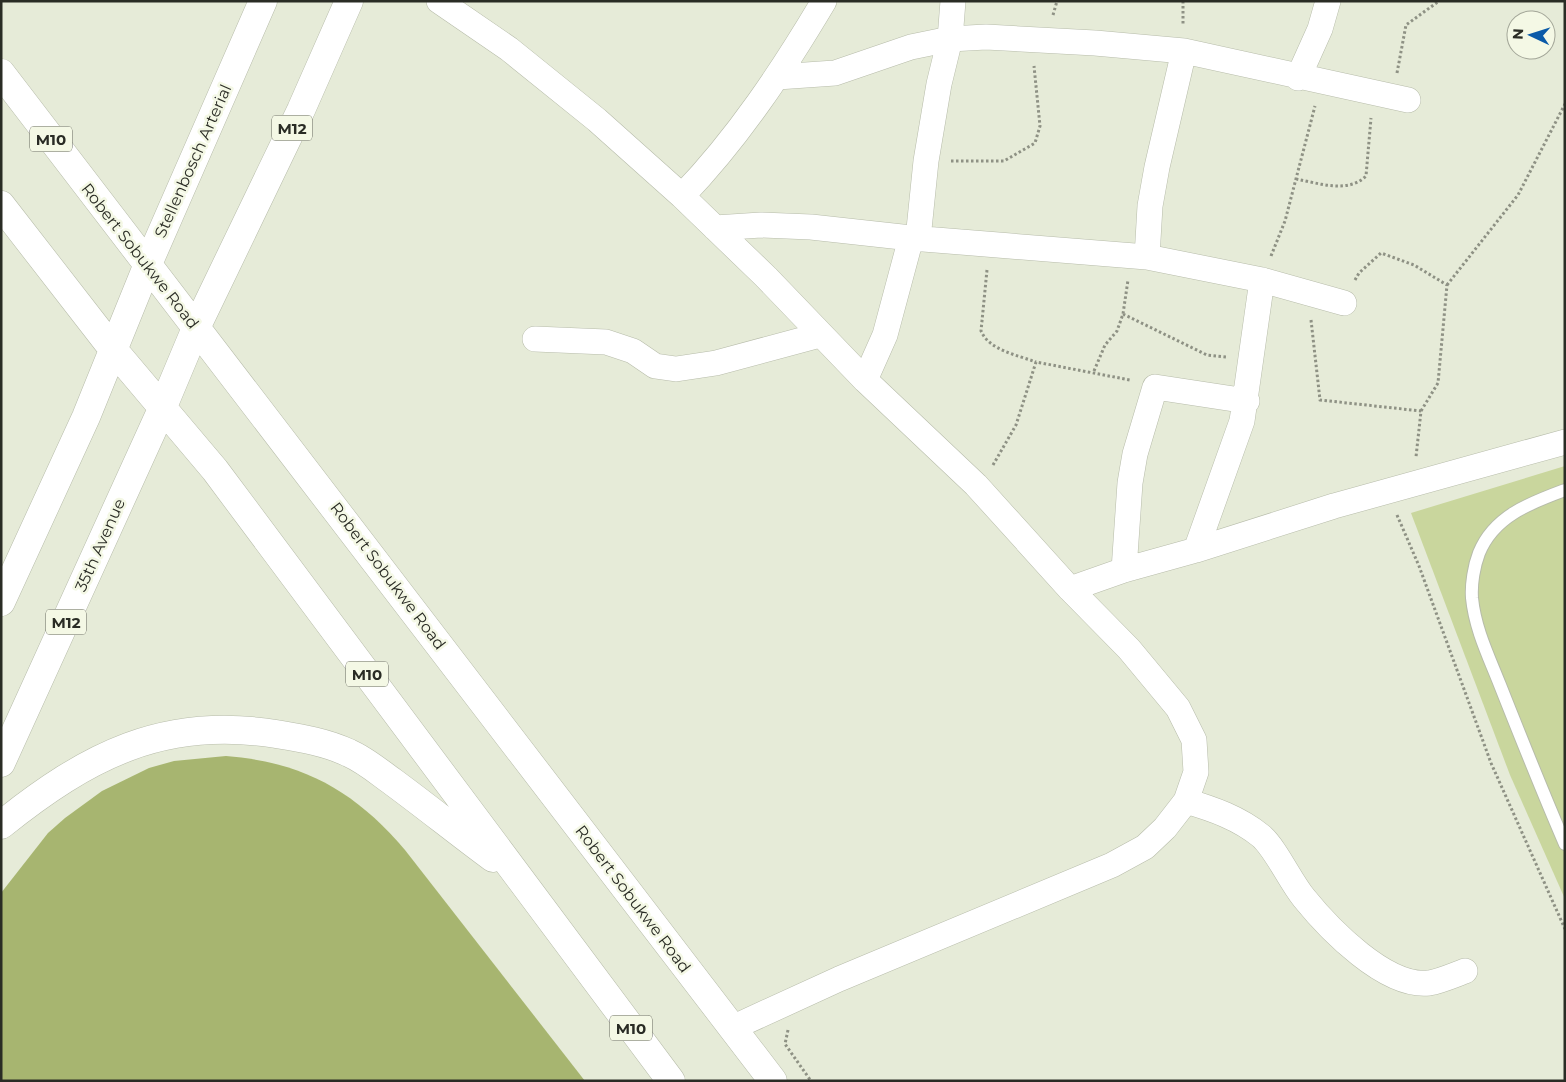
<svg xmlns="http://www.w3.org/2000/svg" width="1566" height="1082" viewBox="0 0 1566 1082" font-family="Montserrat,sans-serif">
	<rect width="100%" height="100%" fill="#e6ebd8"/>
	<path fill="#c9d69d" d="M1565,466V899L1510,775L1411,513Z"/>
	<path fill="#a7b570" d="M226,756C303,762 355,791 405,850L585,1081H1V893L48,833L65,818L102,791L149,768L174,761Z"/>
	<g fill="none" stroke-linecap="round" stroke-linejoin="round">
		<g stroke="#b7bcaa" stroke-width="14">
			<path id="service" d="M1565,490C1530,503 1494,516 1479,553C1474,566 1471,584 1472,598C1475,629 1489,657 1500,685C1521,738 1542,791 1565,844"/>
		</g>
		<g stroke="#b7bcaa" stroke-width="26">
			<path id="minor" d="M439,1L509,49L597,120L682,196L766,277L865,380L976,485L1070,589L1129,649L1178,708L1194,740L1196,772L1186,801L1165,828L1145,847L1112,865L839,979L732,1028
				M777,77L835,73L911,47L950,39L986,37L1095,43L1184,51L1408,100
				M1298,78L1320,29L1328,1
				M682,196C738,138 783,70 824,1
				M715,228L761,225L811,227L911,238L1147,257L1262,280L1344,303
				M918,239L926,161L939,84L950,39L953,1
				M1147,257L1150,206L1157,167L1184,51
				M535,339L606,342L633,351L655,366L676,369L716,363L820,335
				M865,380L885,335L911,238
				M1196,550L1242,421L1262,280
				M1124,570L1130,483L1135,454L1155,387L1247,401
				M1070,589L1124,570L1196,550L1334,506L1565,442
				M1186,801C1213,809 1239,818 1261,836C1276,849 1290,881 1304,898C1329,929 1386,988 1429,983C1441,981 1454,975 1465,971"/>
		</g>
		<g stroke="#b7bcaa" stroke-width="29">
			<path id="primary" d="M1,73L773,1081
				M1,205L112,348L215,470L671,1081
				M1,602L86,417L148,264L263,1
				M1,763L162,409L196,328L301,110L349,1
				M1,825C87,756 163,716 276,734C300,738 326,742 349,753C365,760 379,772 393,782C427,807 459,833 493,858"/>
		</g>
		<path stroke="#8e9184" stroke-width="3" stroke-dasharray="2.5 2.5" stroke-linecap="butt" d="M1183,1V26
			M1053,15L1057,1
			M1397,73L1406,25L1439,1
			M951,161H1004L1035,143L1040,126L1034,66
			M1296,179C1318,183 1348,194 1366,176L1371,118
			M1271,256L1285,221L1315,106
			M987,270L981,331C989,350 1017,355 1036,362
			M1355,280L1359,273L1381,253L1414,265L1447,285L1438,383L1421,411
			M1447,285L1518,195L1565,104
			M1123,314L1207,355L1226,357
			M1311,320L1320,400L1421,411L1416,457
			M1094,371L1105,345L1117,331L1123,314L1128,280
			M993,465L1016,425L1036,362L1130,380
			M1397,515L1419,566L1491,763L1565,929
			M788,1030L785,1044L811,1081"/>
		<use href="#service" stroke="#fff" stroke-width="12"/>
		<use href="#minor" stroke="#fff" stroke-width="25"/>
		<use href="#primary" stroke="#fff" stroke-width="28"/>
	</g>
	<g text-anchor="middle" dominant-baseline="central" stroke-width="5" stroke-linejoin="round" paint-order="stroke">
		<g fill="#f4f8e5" stroke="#67695f" stroke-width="1">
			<rect x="272" y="115.5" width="40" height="25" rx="4"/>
			<rect x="30" y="126.5" width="42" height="25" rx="4"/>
			<rect x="46" y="609.5" width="40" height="25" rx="4"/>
			<rect x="346" y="661.5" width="42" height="25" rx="4"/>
			<rect x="610" y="1015.5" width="42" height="25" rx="4"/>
		</g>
		<g font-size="15" font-weight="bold" fill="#2a2c25">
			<text x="292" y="128">M12</text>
			<text x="51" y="139">M10</text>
			<text x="66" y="622">M12</text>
			<text x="367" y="674">M10</text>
			<text x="631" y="1028">M10</text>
		</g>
		<g font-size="16" fill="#2a2c25" stroke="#f4f8e5">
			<text transform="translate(193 161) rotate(-66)">Stellenbosch Arterial</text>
			<text transform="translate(140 256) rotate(52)">Robert Sobukwe Road</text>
			<text transform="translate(100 545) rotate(-66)">35th Avenue</text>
			<text transform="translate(388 576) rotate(53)">Robert Sobukwe Road</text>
			<text transform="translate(633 899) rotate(53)">Robert Sobukwe Road</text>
		</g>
	</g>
	<rect width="1566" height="1082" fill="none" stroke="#2a2c25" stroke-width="5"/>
	<g transform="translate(1531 35) rotate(274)"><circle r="24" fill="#f4f8e5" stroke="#a3a698"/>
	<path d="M0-4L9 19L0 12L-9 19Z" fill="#0a5aa8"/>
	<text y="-8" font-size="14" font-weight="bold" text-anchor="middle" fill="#2a2c25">N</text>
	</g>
</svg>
